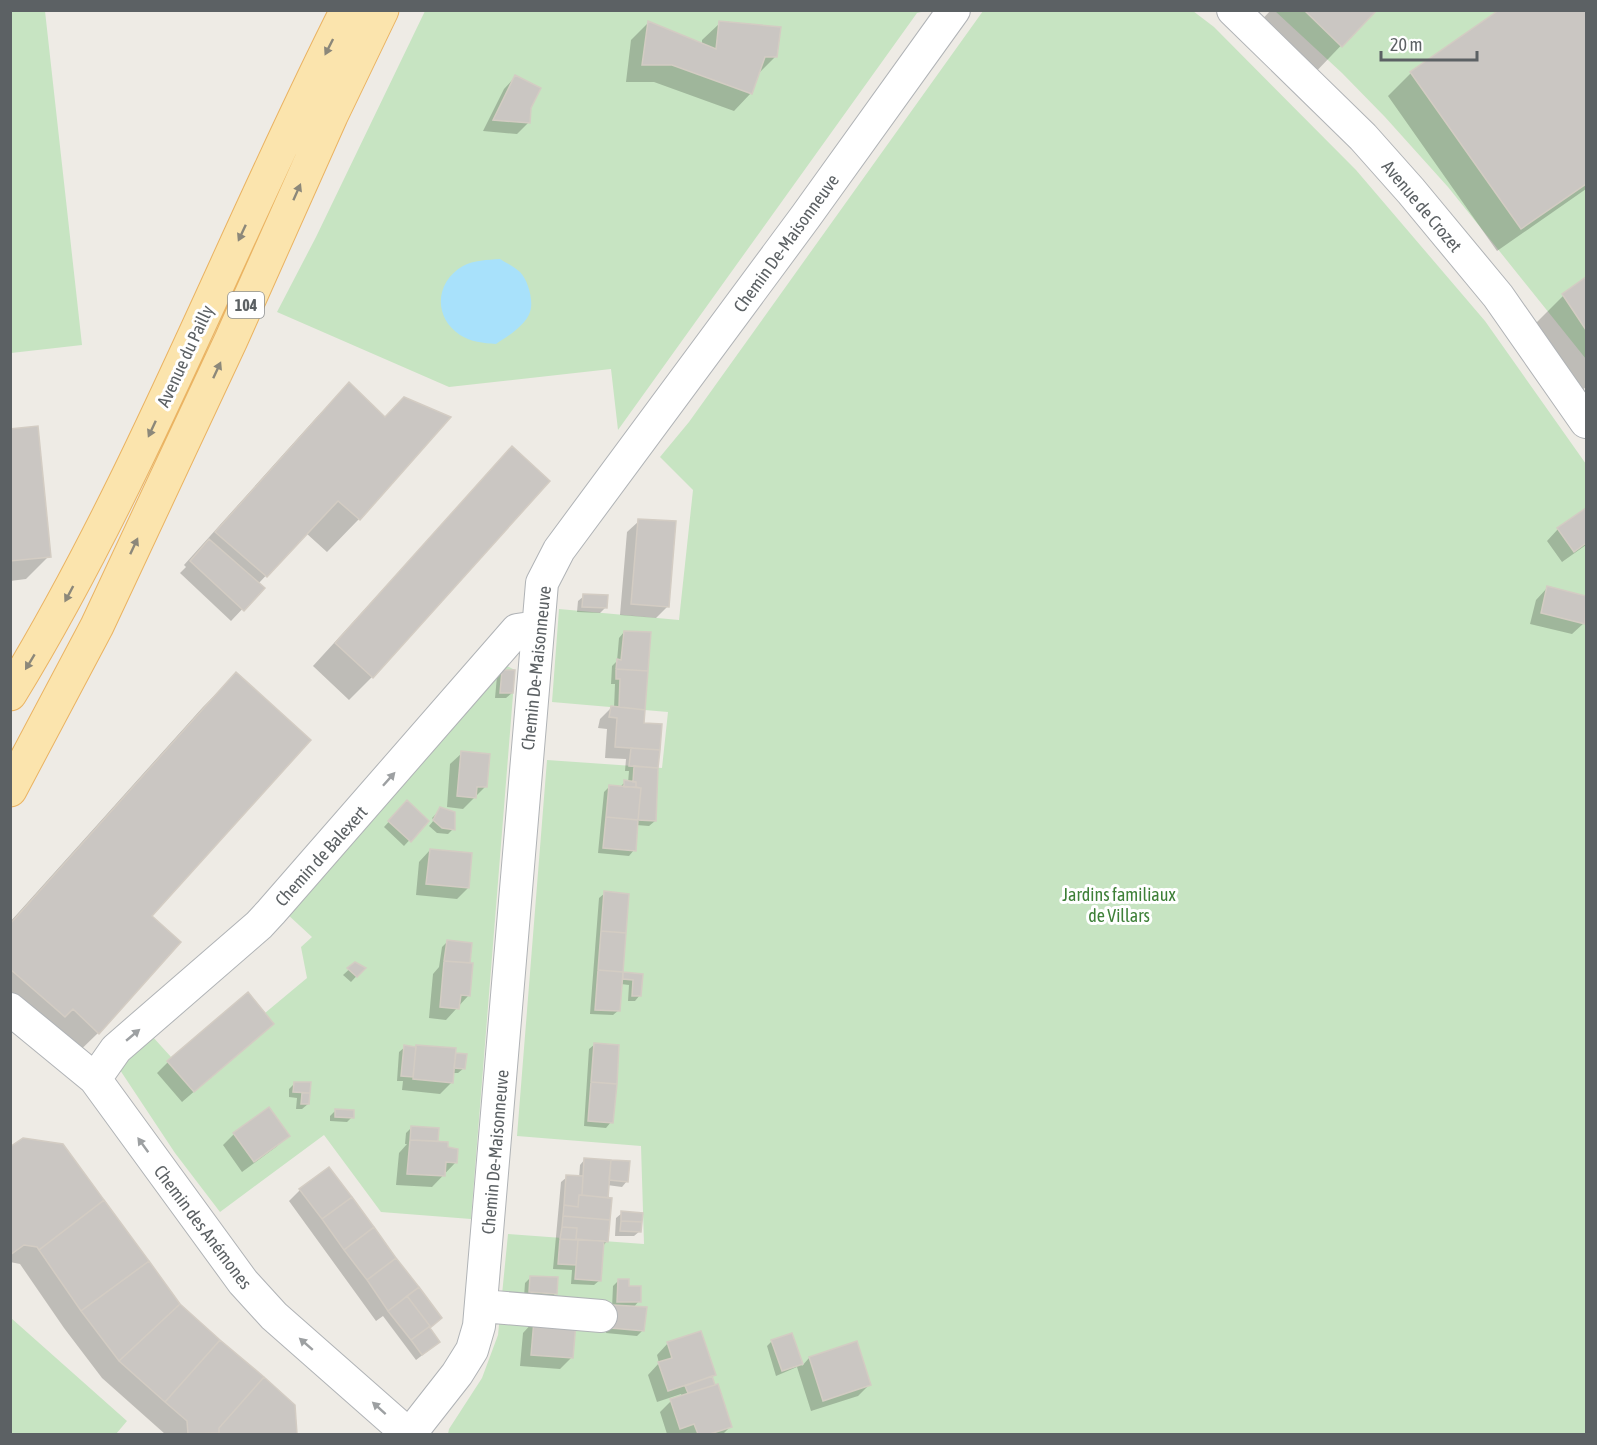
<svg xmlns="http://www.w3.org/2000/svg" width="1597" height="1445" viewBox="0 0 1597 1445" font-family="'Asap Condensed',sans-serif">
	<rect width="100%" height="100%" fill="#eeebe5"/>
	<path fill="#c7e4c2" d="M10,11H45L82,345L11,353Z
		M425,11H925L917,13L618,430L611,369L449,387L277,312L316,237Z
		M983,11H1193L1214,27L1356,170L1485,321L1586,464V1434H448L449,1429L482,1378L498,1335L508,1234L644,1244L641,1146L517,1136L547,760L662,768L668,712L552,702L559,609L679,620L693,490L660,457L689,422Z
		M1275,11H1586V359L1448,187L1385,117L1342,73Z
		M503,664L515,670L471,1219L381,1212L324,1135L220,1212L175,1153L120,1070L123,1057L152,1036L171,1057L168,1061L194,1091L274,1024L265,1013L307,978L301,947L312,937L286,913Z
		M11,1318L127,1421L116,1434H11Z"/>
	<path fill="#a8e1fb" d="M500,259C506,263 514,266 520,272C528,280 534,301 530,312C526,325 507,337 496,344C483,343 471,342 460,335C433,317 435,282 463,266C474,260 487,260 500,259Z"/>
	<path fill="#0003" d="M1271,10H1375L1309,79L1255,27Z
		M1502,10H1586V189L1497,251L1388,96L1411,73Z
		M648,23L702,44V40L720,23L776,56L758,74L751,93L734,111L654,82H626L631,40Z
		M515,77L529,107L528,123L517,134L483,131L504,89Z
		M1586,279V387L1565,403L1520,339L1563,296Z
		M349,384L359,519L327,552L306,533L258,584L262,588L231,621L180,573L186,567L184,565L317,417Z
		M10,431L49,556L26,579L10,581Z
		M512,448L372,677L349,700L313,666Z
		M1586,510V545L1562,562L1547,541L1558,529Z
		M639,521L668,606L656,618L620,615L627,532Z
		M1547,588L1586,598V611L1584,623L1572,634L1530,624L1536,600Z
		M584,596L606,607L600,613L577,612L578,601Z
		M624,632L643,724L655,821L649,826L636,825L634,850L629,856L598,853L604,792L609,787L619,788L625,782L628,783L629,771H625L626,759L605,758L607,729L598,728L600,719L611,708H614L615,684H611L612,666L617,661L619,638Z
		M502,671L512,693L506,698H495L497,676Z
		M236,674L149,916L98,1033L65,1065L40,1041L32,1048L10,1029V922L203,707Z
		M462,753L485,787L463,809L447,807L450,764Z
		M407,802L427,821L404,846L384,827Z
		M441,809L453,829L448,834L437,833L429,826L434,820L432,818Z
		M430,850L468,888L457,899L416,895L419,862Z
		M605,893L622,974L642,975L640,995L635,1001H628L629,985L621,984L619,1010L613,1015L590,1014L599,898Z
		M447,942L468,996L446,1020L429,1018L433,974L439,967L442,947Z
		M355,964L364,968L351,982L343,975Z
		M272,1024L182,1102L157,1073L168,1062Z
		M595,1044L611,1122L606,1128L584,1126L589,1049Z
		M416,1046L465,1055L464,1068L458,1073H452V1082L440,1094L402,1090L403,1081H397L399,1052L405,1047L415,1048Z
		M295,1083H309L308,1104L302,1109H296L297,1098L289,1097V1089Z
		M336,1110L352,1117L347,1122L330,1121V1116Z
		M412,1127L437,1141L435,1143L446,1149L456,1162L432,1187L396,1185L399,1153L407,1144H405L406,1133Z
		M234,1134L288,1136L276,1147L242,1172L223,1145Z
		M10,1149L179,1305L294,1406L295,1434H165L102,1378L64,1328L20,1264L10,1262Z
		M585,1159L627,1181L622,1187L607,1185V1241L603,1246L600,1280L594,1285L571,1284L572,1270L553,1269L561,1182L567,1177L579,1178L580,1165Z
		M300,1190L428,1329L433,1347L416,1360L383,1316L376,1321L289,1201Z
		M622,1213L640,1231L634,1236H615L616,1218Z
		M531,1277L556,1293L550,1298L524,1297L525,1283Z
		M618,1281L639,1301L633,1308L643,1330L637,1336L606,1333L609,1311L612,1308L613,1286Z
		M534,1321L571,1358L560,1369L520,1366L523,1333Z
		M791,1334L802,1366L809,1358L869,1385L858,1396L811,1411L797,1367L776,1376L767,1346L772,1341Z
		M668,1343L714,1375L711,1378L730,1427L723,1434H667L660,1412L671,1401L682,1397L681,1394L657,1402L648,1375L659,1363L657,1355Z"/>
	<path fill="#cac6c2" stroke="#d3ccc3" stroke-width="1.5" d="M1304,10H1377L1342,47Z
		M1499,10H1586V184L1521,229L1410,72Z
		M648,21L716,49L719,21L781,27L777,57H765L752,94L672,65H642Z
		M515,75L541,88L531,108L530,123L493,120Z
		M1586,277V330L1562,294Z
		M349,382L385,417L404,397L451,417L360,520L338,501L267,577L215,532Z
		M38,426L51,557L10,561V429Z
		M512,446L550,481L373,678L335,643Z
		M1586,508V543L1574,552L1557,528Z
		M638,519L676,521L669,607L631,604Z
		M209,539L265,588L244,611L190,561Z
		M1547,586L1586,596L1585,624L1541,613Z
		M583,594L608,595L607,608L582,607Z
		M624,631L651,632L648,671L616,669L617,659L621,660Z
		M616,669L648,671L645,710L619,707L620,679H616Z
		M502,670H515L513,693H500Z
		M236,672L311,740L152,916L181,942L99,1034L73,1009L65,1017L10,969V924Z
		M611,706L645,710L644,723L662,724L660,750L615,747L617,718L609,717Z
		M631,748L660,750L658,768L629,766Z
		M461,751L490,754L487,787H477L476,798L457,796Z
		M634,766L658,768L656,821L638,820L641,788L636,787V782H633Z
		M624,780L636,782V787H624Z
		M609,785L641,788L638,820L606,817Z
		M407,800L429,821L411,842L388,821Z
		M440,807L455,812V830L442,828L433,820Z
		M606,817L638,820L636,851L603,848Z
		M430,849L472,853L469,888L426,884Z
		M604,891L629,894L626,933L601,931Z
		M601,931L626,933L623,972L598,970Z
		M447,940L472,943L470,963L444,961Z
		M444,961L473,963L470,996L461,995L459,1009L440,1007Z
		M355,962L366,968L357,977L347,968Z
		M598,970L623,972L620,1011L595,1010Z
		M623,972L643,974L641,996H632L633,980L623,979Z
		M248,992L274,1024L194,1092L167,1061Z
		M594,1043L619,1045L617,1084L591,1082Z
		M404,1045L416,1047L413,1077L401,1076Z
		M416,1045L456,1048L453,1083L413,1079Z
		M456,1053L467,1054L465,1069L454,1068Z
		M294,1082H311L310,1093L293,1092Z
		M591,1082L617,1084L613,1123L588,1121Z
		M302,1093H310L309,1104H301Z
		M269,1107L290,1136L254,1162L233,1133Z
		M335,1109L354,1110V1118L335,1117Z
		M411,1126L439,1128L438,1141L410,1140Z
		M23,1138L63,1144L104,1200L39,1250L37,1247L24,1245L10,1255V1147Z
		M410,1140L448,1142V1147L458,1149L457,1163L446,1162L445,1176L407,1174Z
		M584,1158L611,1160L608,1198L582,1195Z
		M611,1160L630,1161L628,1182L609,1180Z
		M329,1167L352,1197L322,1219L299,1189Z
		M566,1175L583,1176L582,1195H579L578,1207L564,1205Z
		M579,1195L612,1198L610,1220L563,1216L564,1205L578,1207Z
		M352,1197L374,1227L344,1250L322,1219Z
		M104,1200L149,1261L81,1311L39,1250Z
		M621,1211L643,1213L642,1222L621,1221Z
		M563,1216L610,1220L608,1242L576,1239L577,1228L562,1227Z
		M621,1221L642,1222L641,1232L620,1231Z
		M374,1227L396,1258L367,1280L344,1250Z
		M562,1227L577,1228L576,1240L560,1239Z
		M560,1239L578,1240L576,1265L558,1264Z
		M578,1240L604,1241L601,1281L575,1279Z
		M396,1258L419,1287L388,1311L367,1280Z
		M149,1261L180,1304L119,1361L81,1311Z
		M530,1276L558,1277L557,1294L529,1292Z
		M618,1279H629V1286H641V1302H617Z
		M419,1287L442,1318L430,1328L440,1342L422,1355L411,1340L430,1326L407,1296Z
		M407,1296L430,1326L411,1340L388,1311Z
		M180,1304L220,1340L165,1402L119,1361Z
		M613,1305L647,1307L644,1331L611,1328Z
		M534,1320L576,1323L573,1358L531,1355Z
		M701,1331L716,1375L668,1391L658,1362L672,1358L667,1342Z
		M792,1333L803,1364L782,1371L771,1340Z
		M220,1340L264,1377L219,1428V1433L188,1434L187,1421L165,1402Z
		M857,1341L871,1385L823,1401L809,1357Z
		M712,1376L715,1385L688,1393L685,1386Z
		M264,1377L295,1405L297,1434H219V1428Z
		M718,1384L732,1427L710,1434H698L694,1424L680,1429L670,1399Z"/>
	<g fill="none" stroke-linecap="round" stroke-linejoin="round">
		<g stroke="#b0b3b6" stroke-width="34">
			<path id="minor" d="M1233,10L1363,137L1411,191L1498,296L1586,422
				M10,1009L95,1079L243,1282L274,1316L408,1434
				M95,1079L116,1049L259,925L271,912L517,630L537,627
				M482,1306L601,1316
				M410,1434L457,1374L472,1350L479,1326L542,583L559,550L806,216L954,10"/>
		</g>
		<g stroke="#eab362" stroke-width="35">
			<path id="major" d="M10,694C143,476 232,237 347,10
				M10,790L97,626L231,340L331,116L382,10"/>
		</g>
		<use href="#minor" stroke="#fff" stroke-width="32"/>
		<use href="#major" stroke="#fbe4ad" stroke-width="33"/>
	</g>
	<defs><path id="oneway-solid" d="M-6-.8H1V-3.2L6.5 0L1 3.2V.8H-6Z" transform="scale(1.5)"/></defs>
	<g fill="#8c887a">
		<use href="#oneway-solid" transform="translate(329 47) rotate(117)"/>
		<use href="#oneway-solid" transform="translate(297 192) rotate(-66)"/>
		<use href="#oneway-solid" transform="translate(242 233) rotate(115)"/>
		<use href="#oneway-solid" transform="translate(217 370) rotate(-65)"/>
		<use href="#oneway-solid" transform="translate(152 429) rotate(115)"/>
		<use href="#oneway-solid" transform="translate(134 546) rotate(-65)"/>
		<use href="#oneway-solid" transform="translate(69 594) rotate(118)"/>
		<use href="#oneway-solid" transform="translate(30 662) rotate(121)"/>
	</g>
	<g fill="#9da0a2">
		<use href="#oneway-solid" transform="translate(389 779) rotate(-48)"/>
		<use href="#oneway-solid" transform="translate(133 1035) rotate(-40)"/>
		<use href="#oneway-solid" transform="translate(143 1145) rotate(-126)"/>
		<use href="#oneway-solid" transform="translate(306 1344) rotate(-139)"/>
		<use href="#oneway-solid" transform="translate(379 1408) rotate(-138)"/>
	</g>
	<g text-anchor="middle" dominant-baseline="central" stroke-width="6" stroke-linejoin="round" paint-order="stroke">
		<rect fill="#fff" stroke="#8d9092" stroke-width="1.5" x="228" y="292" width="36" height="26" rx="4.5"/>
		<g font-size="16" font-weight="bold" fill="#5c6164">
			<text x="246" y="305">104</text>
		</g>
		<g font-size="18" fill="#5c6164" stroke="#fff">
			<text transform="translate(1422 206) rotate(50)">Avenue de Crozet</text>
			<text transform="translate(786 243) rotate(-54)">Chemin De-Maisonneuve</text>
			<text transform="translate(185 356) rotate(-65)">Avenue du Pailly</text>
			<text transform="translate(536 668) rotate(-84)">Chemin De-Maisonneuve</text>
			<text transform="translate(321 856) rotate(-48)">Chemin de Balexert</text>
			<text transform="translate(495 1152) rotate(-85)">Chemin De-Maisonneuve</text>
			<text transform="translate(203 1227) rotate(53)">Chemin des Anémones</text>
		</g>
		<g font-size="18" fill="#3e8038" stroke="#fff">
			<text x="1119" y="894">Jardins familiaux<tspan x="1119" dy="21">de Villars</tspan></text>
		</g>
	</g>
	<rect width="1597" height="1445" fill="none" stroke="#5c6164" stroke-width="24"/>
	<path d="M1381 51v9h96v-9" fill="none" stroke="#5c6164" stroke-width="3"/>
	<text x="1390" y="51" font-size="18" fill="#5c6164" stroke="#ffffff" stroke-width="4.5" paint-order="stroke">20 m</text>
</svg>
